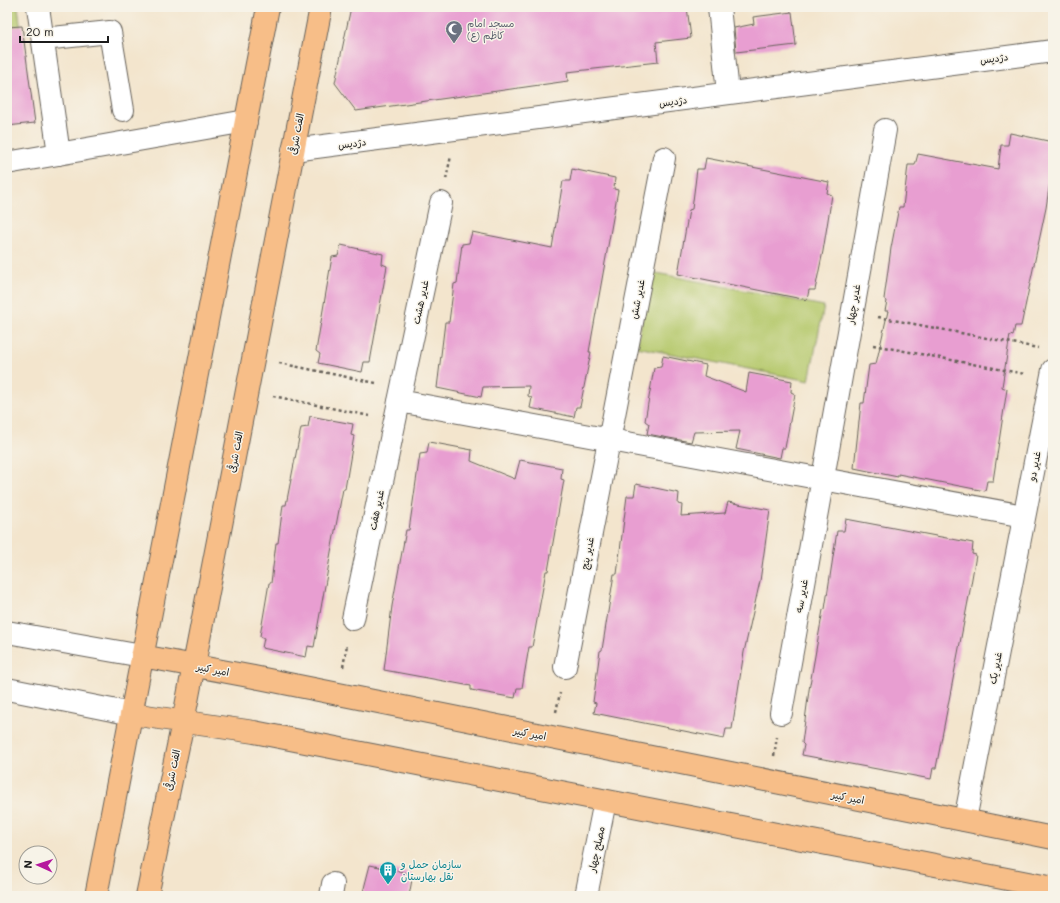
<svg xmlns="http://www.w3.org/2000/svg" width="1060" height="903" viewBox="0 0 1060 903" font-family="Mali,'Playpen Sans Arabic',sans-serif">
	<rect width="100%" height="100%" fill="#f7f3e8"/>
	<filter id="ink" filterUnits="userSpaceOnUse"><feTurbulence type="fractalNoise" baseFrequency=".025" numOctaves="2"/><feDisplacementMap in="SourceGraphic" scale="8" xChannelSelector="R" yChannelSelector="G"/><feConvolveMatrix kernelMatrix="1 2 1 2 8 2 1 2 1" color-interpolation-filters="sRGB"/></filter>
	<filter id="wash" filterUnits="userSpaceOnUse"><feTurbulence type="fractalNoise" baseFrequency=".012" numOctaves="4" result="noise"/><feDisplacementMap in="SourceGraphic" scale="16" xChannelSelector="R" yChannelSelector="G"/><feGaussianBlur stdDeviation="0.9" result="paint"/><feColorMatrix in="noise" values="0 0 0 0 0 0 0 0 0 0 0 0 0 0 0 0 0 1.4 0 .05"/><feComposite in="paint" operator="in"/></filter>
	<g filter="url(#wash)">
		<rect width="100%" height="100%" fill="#f3e5cd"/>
		<path fill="#b6c96d" stroke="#697244" d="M7,7H18L23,44L7,46Z
			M651,272L824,306L809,381L637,347Z"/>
		<g id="blocks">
			<path fill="#e89ed1" d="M351,7H687L691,38L656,42L658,62L567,72L568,81L356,111L335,83Z
				M792,12L796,45L736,52L734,28L754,24L753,17Z
				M22,26L35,123L7,126V27Z
				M1010,133L1053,142V162L1046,208L1021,326H1015L1013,336L1010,335L1002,387L1007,389L993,481H987L985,491L898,474V477L854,468L861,403H864L869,365L876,364L888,311H885L887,301L884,299L891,248L899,207H903L908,165H915L918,154L998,169L1001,145H1008Z
				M706,158L829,182L827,193L832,195L823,251L815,290H809L807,300L678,274L689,210L692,209L697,169H704Z
				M572,169L615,178L614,189L618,190L589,352H591L580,407H576L574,417L530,408L532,398L528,396L529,386L483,387L481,397L437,388L445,322H449L454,284L457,283L462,244L469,243L472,232L552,248L563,181H570Z
				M341,245L383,254L382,264L387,266L370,362H364L362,372L318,363L320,354L316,351L332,257L338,256Z
				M663,356L706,365L704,376L746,392L749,373L792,381L791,392L795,394L785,448H782L780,458L736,449L740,431L694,432L691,442L647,434L649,424L645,421L654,368L661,367Z
				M310,416L353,424L351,435L354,436L345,489H343L331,552L314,647L308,646L306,657L262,648L264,638L260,636L269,583H271L276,543H278L283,505H286L301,428L308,427Z
				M429,442L472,450L471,461L515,479L520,460L562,468L561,479L564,480L548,571H546L532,647H529L522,688H517L515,698L471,690V686L384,670L392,606L406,530H409L420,454L427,453Z
				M636,484L679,493L678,504L682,505L681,516L725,513L728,502L770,510L760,581L744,652L732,729H726L724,739L594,713L596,703L593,702L600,651L602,650L614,574H617L627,496H634Z
				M846,519L973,543L972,554L976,555L969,596L936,768H933L931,779L802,755L804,745L802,743L809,690L823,610L825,609L837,531H844Z
				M370,865L413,874L409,896H362Z"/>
		</g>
	</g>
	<g filter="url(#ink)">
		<use href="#blocks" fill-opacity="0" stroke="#67625a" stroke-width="1"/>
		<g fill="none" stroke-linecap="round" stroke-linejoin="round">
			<g stroke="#67625a" stroke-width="24">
				<path id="minor" d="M38,7L59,154
					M719,7L728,93
					M43,39L110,32L123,110
					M293,150L1053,51
					M7,163L246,121
					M399,401L1024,516
					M353,619L441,203
					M7,632L142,656
					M565,667L664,158
					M7,689L132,714
					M781,713L885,130
					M965,820L1053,370
					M331,896L333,884
					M586,896L605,801"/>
			</g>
			<g stroke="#67625a" stroke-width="24">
				<path id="major" d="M142,656L254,677L1053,838
					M132,714L254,732L1053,888
					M96,896L268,7
					M147,896L183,722L321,7"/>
			</g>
			<path stroke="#67625a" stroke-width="2.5" stroke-dasharray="3 3" stroke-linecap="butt" d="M446,179L451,156
				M878,317L1038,348
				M873,345L1025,374
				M279,363L376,383
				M273,396L370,416
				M343,667L347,645
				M556,712L560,693
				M774,756L777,737"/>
			<use href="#minor" stroke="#fff" stroke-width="22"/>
			<use href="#major" stroke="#f7be88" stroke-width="22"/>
		</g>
	</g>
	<defs>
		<g id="mosque-pin" transform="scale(0.9)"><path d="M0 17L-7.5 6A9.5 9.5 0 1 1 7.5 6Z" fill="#6b7280" stroke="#f7f3e8"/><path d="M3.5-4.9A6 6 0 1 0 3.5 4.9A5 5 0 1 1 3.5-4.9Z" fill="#fff"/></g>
		<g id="building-pin" transform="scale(0.9)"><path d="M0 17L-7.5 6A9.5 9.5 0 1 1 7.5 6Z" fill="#0f9aa8" stroke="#f7f3e8"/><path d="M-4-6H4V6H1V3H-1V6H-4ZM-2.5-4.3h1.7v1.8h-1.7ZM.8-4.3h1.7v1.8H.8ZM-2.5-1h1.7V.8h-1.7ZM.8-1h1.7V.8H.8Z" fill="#fff"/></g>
	</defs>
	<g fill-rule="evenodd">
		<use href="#mosque-pin" x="454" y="29"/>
		<use href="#building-pin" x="388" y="870"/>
	</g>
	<g text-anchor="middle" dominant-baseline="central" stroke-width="3" stroke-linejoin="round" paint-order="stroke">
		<g font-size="10" fill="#5b616d" stroke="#f7f3e8" text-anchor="start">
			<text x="467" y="23">مسجد امام<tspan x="467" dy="12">کاظم (ع)</tspan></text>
		</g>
		<g font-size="10" fill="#1c1c1c" stroke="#f7f3e8">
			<text transform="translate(994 58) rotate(-7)">دژدیس</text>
			<text transform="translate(673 101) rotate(-8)">دژدیس</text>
			<text transform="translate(296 134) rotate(-79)">الفت شرقی</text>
			<text transform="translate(352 143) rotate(-7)">دژدیس</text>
			<text transform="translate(637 299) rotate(-79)">غدیر شش</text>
			<text transform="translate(420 302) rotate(-78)">غدیر هشت</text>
			<text transform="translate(853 304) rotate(-80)">غدیر چهار</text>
			<text transform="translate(235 452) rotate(-79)">الفت شرقی</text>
			<text transform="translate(1034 466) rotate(-79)">غدیر دو</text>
			<text transform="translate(376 510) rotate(-78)">غدیر هفت</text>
			<text transform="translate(587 553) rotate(-79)">غدیر پنج</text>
			<text transform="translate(801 596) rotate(-80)">غدیر سه</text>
			<text transform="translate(995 668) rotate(-79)">غدیر یک</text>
			<text transform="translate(213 669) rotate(11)">امیر کبیر</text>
			<text transform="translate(530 733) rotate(11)">امیر کبیر</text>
			<text transform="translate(172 770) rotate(-78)">الفت شرقی</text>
			<text transform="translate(848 797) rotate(11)">امیر کبیر</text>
			<text transform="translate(596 849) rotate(-78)">مصلح چهار</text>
		</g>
		<g font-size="10" fill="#0d838f" stroke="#f7f3e8" text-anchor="start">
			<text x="401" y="864">سازمان حمل و<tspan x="401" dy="12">نقل بهارستان</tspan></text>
		</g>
	</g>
	<rect width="1060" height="903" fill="none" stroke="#f7f3e8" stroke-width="24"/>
	<g transform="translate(38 865) rotate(273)"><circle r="19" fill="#f7f3e8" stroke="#9f9d96"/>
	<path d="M0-3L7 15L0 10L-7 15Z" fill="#b5179e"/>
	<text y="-6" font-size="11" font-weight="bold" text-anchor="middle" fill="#1c1c1c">N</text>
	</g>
	<path d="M20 36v6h88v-6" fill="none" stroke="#1c1c1c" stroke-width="2"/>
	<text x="26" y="36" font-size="12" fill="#1c1c1c" stroke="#f7f3e8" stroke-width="3" paint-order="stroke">20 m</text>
</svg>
